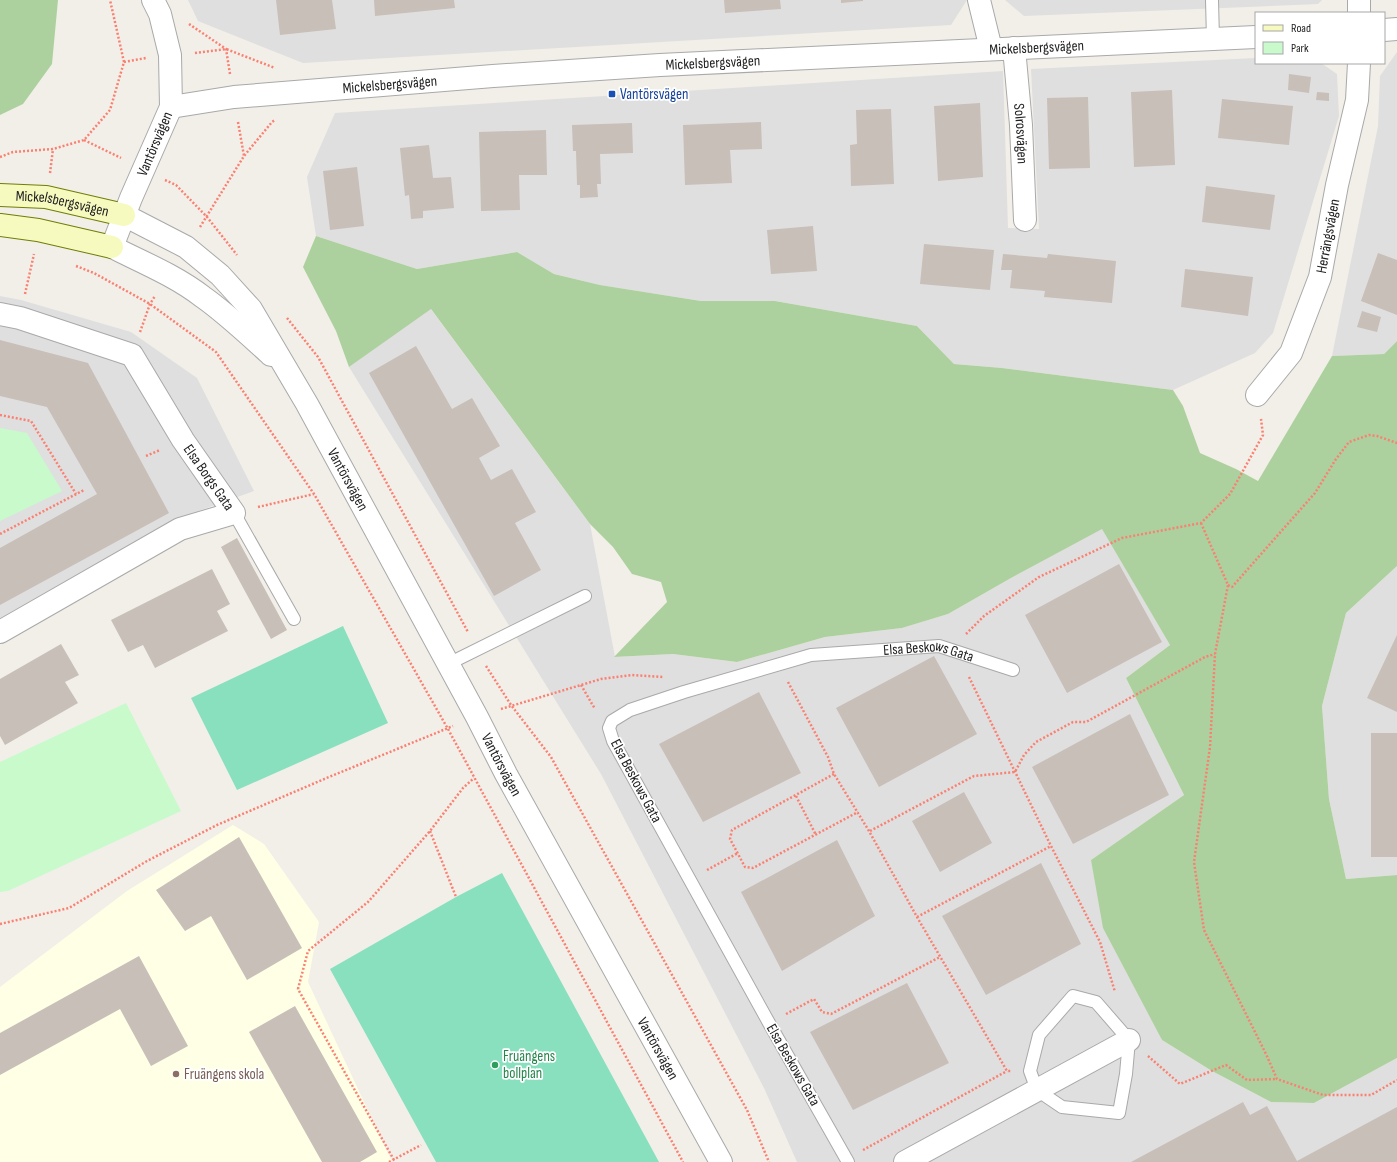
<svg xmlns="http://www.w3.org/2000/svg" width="1397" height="1162" viewBox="0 0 1397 1162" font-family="'Sofia Sans Condensed',sans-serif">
	<rect width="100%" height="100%" fill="#f2efe9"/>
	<path fill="#e0dfdf" d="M188,0H967L951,25L303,63L198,21Z
		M1005,0H1322L1318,4L1024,16Z
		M1397,52V341L1384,354L1332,356L1378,126L1380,76Z
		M1256,58V63H1321L1337,74L1339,116L1273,333L1255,353L1173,390L1002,368L954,364L917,326L775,301H701L600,285L554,274L517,252L417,269L316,236L307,177L335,113L1003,71L1008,228L1039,229L1031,69Z
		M0,296L21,300L131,332L197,378L254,491L179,518L0,624Z
		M430,308L590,524L615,657L673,654L737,662L825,637L902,628L948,614L1011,578L1102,528L1170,645L1126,678L1184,795L1091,860L1162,1040L1212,1071L1271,1102L1314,1103L1397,1058V1162H797L764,1088L601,774L349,367Z
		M1397,566V875L1346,879L1329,799L1322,706L1346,613Z"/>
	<path fill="#ffffe5" d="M233,825L264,844L319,922L308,982L392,1162H0V987L127,891Z"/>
	<path fill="#add19e" d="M0,0H58L52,64L23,104L0,115Z
		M316,236L417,269L517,252L554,274L600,285L701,301H775L917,326L954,364L1002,368L1173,390L1183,406L1200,453L1236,469L1258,481L1332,356L1384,354L1397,341V566L1346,613L1322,706L1329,799L1346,879L1397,875V1058L1314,1103L1271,1102L1212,1071L1162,1040L1103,928L1091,860L1184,795L1126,678L1170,645L1102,529L1011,578L948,614L902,628L825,637L737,662L673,654L614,657L667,602L661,582L632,574L613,547L590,524L431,309L349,367L336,331L303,267Z"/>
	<path fill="#c8facc" d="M0,428L27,433L62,491L0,521Z
		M126,703L181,811L8,891L0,892V762Z"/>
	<path fill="#88e0be" d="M343,626L388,723L237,790L191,698Z
		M502,873L659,1162H436L330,969L456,897Z"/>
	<path fill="#c7bfb8" d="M276,0H332L336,29L280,35Z
		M374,0H454L455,8L375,16Z
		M724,0H780L781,9L725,13Z
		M841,0H863V1L841,3Z
		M1289,74L1311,77L1309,93L1288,90Z
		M1172,90L1175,165L1134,167L1131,92Z
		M1317,92L1329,93V101L1316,100Z
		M1088,97L1090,168L1049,169L1047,98Z
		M1222,99L1293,106L1289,145L1218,138Z
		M980,103L983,177L938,181L934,106Z
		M891,109L894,184L851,186L850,145L857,144L856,110Z
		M761,122L762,149L730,150L732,183L685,185L683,125Z
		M632,123L633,153L600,154L601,184H597L598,197L580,198V185H577L576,151H573L572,125Z
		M546,130L547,175H519L520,210L481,211L479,132Z
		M429,145L433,178L451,177L454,208L423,211V218L411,219L409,195L405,196L400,148Z
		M357,167L364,226L330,230L323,171Z
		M1206,186L1275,195L1270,230L1202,222Z
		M813,226L817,271L771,274L767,230Z
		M924,244L994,250L990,290L920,284Z
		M1378,253L1397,260V315L1361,301Z
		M1003,254L1047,258L1048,254L1116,261L1112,303L1044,297L1045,291L1010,288L1012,270H1001Z
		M1185,269L1253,277L1248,316L1181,307Z
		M1362,311L1381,317L1377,332L1357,327Z
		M0,340L88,363L169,513L0,605V548L97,494L47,407L0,396Z
		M416,346L452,409L472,398L500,446L479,458L491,480L512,469L536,512L515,523L541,570L494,596L369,373Z
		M237,538L287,630L271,639L221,547Z
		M1119,564L1162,642L1067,693L1025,615Z
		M212,569L230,604L217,611L228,631L155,668L143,645L128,652L111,620Z
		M1397,635V712L1367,698Z
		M61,644L79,675L65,682L78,703L5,745L0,736V679Z
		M934,656L977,734L879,787L836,708Z
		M759,692L801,773L703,822L659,744Z
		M1130,714L1169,795L1073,844L1032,767Z
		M1371,733H1397V857H1371Z
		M964,792L992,843L940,872L912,821Z
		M239,837L302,948L247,980L211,916L185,931L156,890Z
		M837,840L875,916L782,971L741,892Z
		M1041,863L1081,944L986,995L942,916Z
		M139,956L188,1046L151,1066L120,1009L0,1075V1033Z
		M907,983L949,1063L853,1110L810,1032Z
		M295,1006L377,1152L360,1162H322L249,1032Z
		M1243,1102L1250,1115L1267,1106L1297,1161L1397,1107V1162H1131Z"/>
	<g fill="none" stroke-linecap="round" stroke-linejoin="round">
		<g stroke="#a9a9a9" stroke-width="14">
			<g id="service">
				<path d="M1212,0L1213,39"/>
				<path d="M234,513L294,619"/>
				<path d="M448,664L585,596"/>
				<path d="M1073,996L1096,1002L1129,1040L1126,1074L1119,1113L1062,1107L1037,1090L1030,1071L1039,1035Z"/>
				<path id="s1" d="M848,1162L769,1023L613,741L609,728L612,721L630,710L684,692L811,655L939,646L1013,670"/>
			</g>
		</g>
		<g stroke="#a9a9a9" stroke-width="24">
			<g id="minor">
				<path d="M979,0L991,49"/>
				<path d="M1384,30L1397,29"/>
				<path id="s2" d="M1014,48L1021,125L1025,220"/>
				<path id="s3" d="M0,314L20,318L132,355L183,440L234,513L180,529L0,632"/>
				<path id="s4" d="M1257,395L1291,353L1320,277L1337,185L1357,100L1359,63"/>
				<path d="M905,1162L1129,1040"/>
			</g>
		</g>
		<g stroke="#a9a9a9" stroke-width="24">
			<g id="tertiary">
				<path d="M153,0L160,14L170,55L171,107L131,198L112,247C142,262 176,276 203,297C227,314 249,335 271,355"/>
				<path d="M1359,0V13"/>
				<path id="s5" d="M171,107L234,97L493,76L660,65L1256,37"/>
				<path id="s6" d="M124,215L186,247L220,275L251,309L307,404L477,717L506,774L721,1162"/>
			</g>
		</g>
		<g stroke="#707d05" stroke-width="24">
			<g id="secondary">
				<path id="s7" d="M0,195L46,197L124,215"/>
				<path d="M0,225L38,230L112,247"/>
			</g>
		</g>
		<path stroke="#fa8072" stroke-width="2.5" stroke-dasharray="2 2" stroke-linecap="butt" d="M189,24L226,49L230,74
			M195,53L226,49L275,68
			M124,62L146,58
			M238,122L244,156
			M84,140L121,158
			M0,157L13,152L53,149L84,140L110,110L124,62L110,0
			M50,173L53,149
			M165,180L176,185L207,217L237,255
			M200,227L244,156L272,122L275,120
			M76,266L94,273L150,304L216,352L314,494L448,729L683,1162
			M25,294L34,254
			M287,318L318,357L468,632
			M140,332L150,304L155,296
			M0,415L31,421L76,494
			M146,456L160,450
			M258,507L314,494
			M1201,523L1228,585L1215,654L1210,747L1194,862L1204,930L1266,1054L1277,1079L1323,1095H1371L1397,1080
			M0,534L84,490
			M1228,585L1232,587L1315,493L1336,459L1349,442L1369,435L1377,436L1397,443
			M966,634L984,616L1039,577L1122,538L1201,523L1230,494L1263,435L1261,419
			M486,666L511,705L551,757L747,1110L769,1162
			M969,677L1051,846L1100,942L1115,992
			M788,682L828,757L834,774L869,831L917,917L1007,1071H1011
			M581,685L595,709
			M501,709L601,679L632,675L663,677
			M834,774L732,830L730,839L745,867L753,868L858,812
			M796,796L816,835
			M430,831L456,897
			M870,831L974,776L1015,772L1024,755L1036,742L1073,722H1086L1205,657L1215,654
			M707,870L738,853
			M917,917L1051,846
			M0,924L69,908L147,861L217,825L329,777L453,726
			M786,1014L814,999L822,1012L831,1014L940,957
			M1148,1056L1180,1084L1226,1065L1247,1080L1277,1079
			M863,1150L1007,1071
			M394,1160L298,989L308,951L368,902L430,831L463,788L474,778
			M389,1162L421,1145"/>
		<use href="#service" stroke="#fff" stroke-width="12"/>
		<use href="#minor" stroke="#fff" stroke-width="22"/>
		<use href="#tertiary" stroke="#fff" stroke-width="22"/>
		<use href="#secondary" stroke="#f7fabf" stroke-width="22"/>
	</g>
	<rect fill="#1a4fb4" stroke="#fff" stroke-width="1.5" x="608" y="90" width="8" height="8" rx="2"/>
	<circle fill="#2e9e5b" stroke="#fff" stroke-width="1.5" cx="495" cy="1065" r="4"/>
	<circle fill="#8d6e63" stroke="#fff" stroke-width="1.5" cx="176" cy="1074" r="4"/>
	<g text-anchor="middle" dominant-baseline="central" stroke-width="3.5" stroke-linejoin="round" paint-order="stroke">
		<g font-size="15" fill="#222" stroke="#fff">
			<text stroke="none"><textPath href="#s5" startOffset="868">Mickelsbergsvägen</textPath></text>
			<text stroke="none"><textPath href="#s5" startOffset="544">Mickelsbergsvägen</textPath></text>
			<text stroke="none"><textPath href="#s5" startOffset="220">Mickelsbergsvägen</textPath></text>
			<text stroke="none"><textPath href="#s2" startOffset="86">Solrosvägen</textPath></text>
			<text transform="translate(155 144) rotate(-67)">Vantörsvägen</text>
			<text stroke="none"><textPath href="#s7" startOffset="63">Mickelsbergsvägen</textPath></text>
			<text stroke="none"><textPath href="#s4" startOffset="177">Herrängsvägen</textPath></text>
			<text stroke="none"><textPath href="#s3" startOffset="283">Elsa Borgs Gata</textPath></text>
			<text stroke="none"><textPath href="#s6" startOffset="356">Vantörsvägen</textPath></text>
			<text stroke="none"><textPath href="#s1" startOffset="832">Elsa Beskows Gata</textPath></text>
			<text stroke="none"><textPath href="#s6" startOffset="680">Vantörsvägen</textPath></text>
			<text transform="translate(636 781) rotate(62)">Elsa Beskows Gata</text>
			<text stroke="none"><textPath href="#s6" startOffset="1004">Vantörsvägen</textPath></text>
			<text transform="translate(793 1065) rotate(60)">Elsa Beskows Gata</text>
		</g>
		<g font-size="15" fill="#164399" stroke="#fff" text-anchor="start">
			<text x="620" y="94">Vantörsvägen</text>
		</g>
		<g font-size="15" fill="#27864d" stroke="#fff" text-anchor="start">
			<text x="503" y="1056">Fruängens<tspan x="503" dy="17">bollplan</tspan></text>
		</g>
		<g font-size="15" fill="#785e54" stroke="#fff" text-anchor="start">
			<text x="184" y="1074">Fruängens skola</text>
		</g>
	</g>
	<rect x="1255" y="12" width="130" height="52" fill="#ffffff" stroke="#a7a7a7"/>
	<rect x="1263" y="25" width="20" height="6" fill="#f7fabf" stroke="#a7a7a7"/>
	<text x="1291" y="32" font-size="12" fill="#222222">Road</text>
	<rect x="1263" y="42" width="20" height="12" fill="#c8facc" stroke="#a7a7a7"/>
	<text x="1291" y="52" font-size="12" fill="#222222">Park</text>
</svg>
